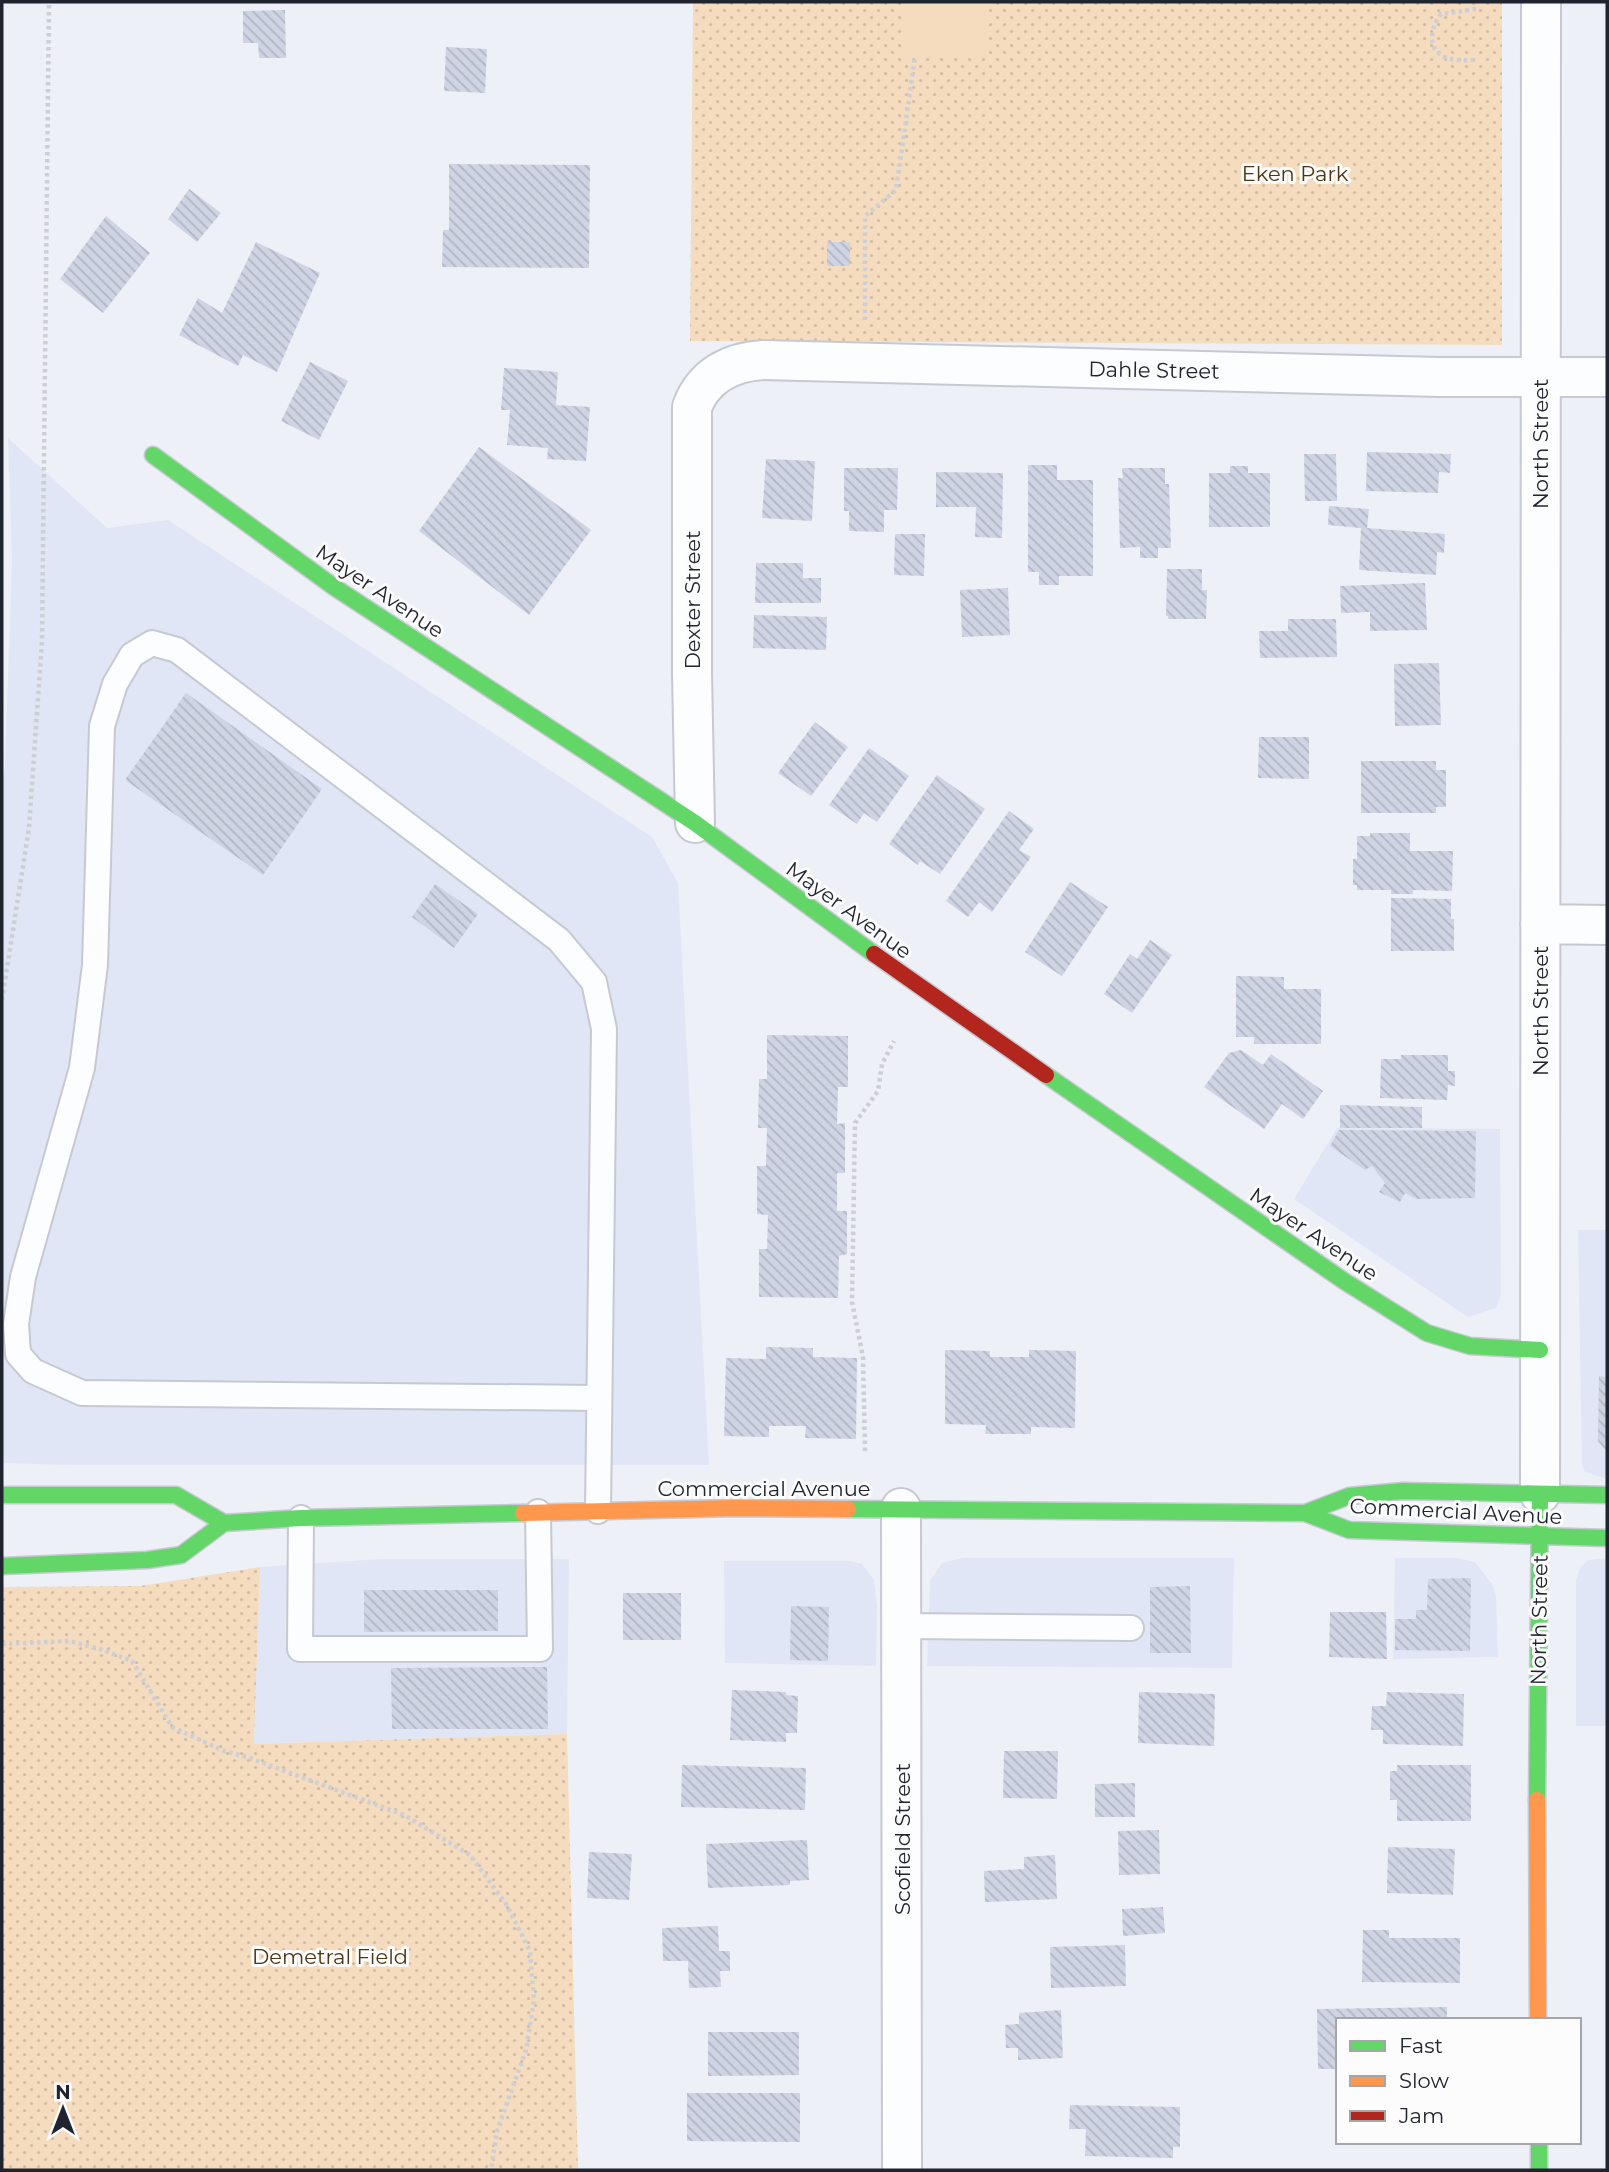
<svg xmlns="http://www.w3.org/2000/svg" width="1609" height="2172" viewBox="0 0 1609 2172" font-family="Montserrat,sans-serif">
	<defs>
		<pattern id="grass-dots" width="8" height="8" patternUnits="userSpaceOnUse" patternTransform="scale(1.75)"><rect width="8" height="8" fill="#f5dcbe"/><path d="M2 2h.1M6 6h.1" fill="none" stroke="#d2bda4" stroke-width="1.8" stroke-linecap="round"/></pattern>
		<pattern id="building-back-hatch" width="6" height="6" patternUnits="userSpaceOnUse" patternTransform="scale(1.75)"><rect width="6" height="6" fill="#cfd4e4"/><path d="M-1 5l2 2M0 0l6 6M5-1l2 2" fill="none" stroke="#b1b6c4"/></pattern>
	</defs>
	<rect width="100%" height="100%" fill="#eef0f7"/>
	<path fill="#e0e6f5" d="M8,438L107,528L168,520L652,837L678,883L709,1465H70L2,1463V786L5,765L12,560Z
		M1337,1128L1500,1129L1501,1294L1496,1308L1468,1317L1294,1199Z
		M1578,1230H1607V1479L1585,1472L1582,1466Z
		M963,1558H1234L1232,1668L927,1666L930,1581L942,1563Z
		M1395,1558H1457L1475,1562L1492,1584L1496,1595L1498,1657L1393,1659Z
		M1607,1558V1726H1576V1579L1582,1565L1589,1560Z
		M382,1559H569L567,1734L254,1744L260,1567Z
		M724,1561H849L862,1564L874,1580L877,1606L876,1666L725,1663Z"/>
	<path fill="url(#grass-dots)" d="M693,2H1502V345L690,341Z
		M260,1567L254,1744L567,1734L578,2170H2V1587L140,1586Z"/>
	<path fill="#f5dcbe" d="M905,2H986V58L904,57Z"/>
	<path fill="url(#building-back-hatch)" d="M285,10L286,58H259L258,43H243V11Z
		M446,47L487,49L485,93L444,91Z
		M449,164L590,165L589,268L442,267L443,230H449Z
		M189,189L221,213L197,242L168,219Z
		M106,216L150,253L103,313L60,279Z
		M256,242L320,273L277,372L243,355L238,366L179,335L198,298L222,313Z
		M827,242H850V266H827Z
		M310,362L348,381L319,440L281,421Z
		M504,368L558,372L556,405L590,407L586,461L547,459L548,448L507,445L510,410H501Z
		M479,447L591,530L529,615L419,531Z
		M1367,452L1451,454L1450,473L1439,472L1438,493L1366,491Z
		M1304,454H1336L1337,501H1305Z
		M766,459L815,461L812,521L762,518Z
		M1028,465H1057V480H1093V576H1059V585H1039V572H1028Z
		M1230,466H1248V473H1270V527H1209V473H1230Z
		M844,468H898L897,510H884V532L849,531V511H844Z
		M1122,468H1165V484H1169L1171,548H1158V558H1140V547L1120,548L1118,478H1123Z
		M936,472L1003,473L1002,538L975,537L976,507H936Z
		M1329,506L1369,509L1367,528L1445,534L1444,553L1437,552L1436,575L1359,570L1361,528L1328,525Z
		M895,534H925L924,576L894,575Z
		M756,563H803V578H821V603H755Z
		M1167,569H1202V590H1207L1206,619H1168V616H1166Z
		M1425,583L1427,630L1370,631V612L1341,613L1340,586Z
		M1008,588L1010,635L962,637L960,590Z
		M754,615L827,617L826,650L753,648Z
		M1288,619H1336L1337,657L1260,658L1259,631H1288Z
		M1439,663L1441,725L1395,726L1394,664Z
		M186,693L322,789L263,875L125,780Z
		M815,722L848,747L811,796L778,773Z
		M1259,737H1309V779L1258,778Z
		M869,748L909,776L877,822L864,813L857,824L829,805Z
		M1361,761H1436V770H1446V807H1436V813H1361Z
		M937,775L985,809L940,874L920,861L918,865L889,844Z
		M1009,811L1034,829L1019,850L1031,857L992,912L979,902L968,917L946,901Z
		M1370,833H1410V851H1453L1452,891L1413,890V894H1391V890H1357V885H1353V859H1357V836H1370Z
		M1070,882L1108,907L1062,976L1025,952Z
		M435,884L478,914L454,948L412,917Z
		M1391,898L1451,899V919H1454V951H1391Z
		M1150,940L1172,955L1132,1013L1104,994L1130,954L1137,959Z
		M1236,976L1284,977V989H1321V1044H1254V1037H1236Z
		M767,1035L848,1036V1087H838L837,1124L845,1123V1173H837V1211H847V1254L839,1256L838,1298L759,1297V1249H767L768,1215L757,1214V1166H766L767,1128H758L759,1079H767Z
		M1241,1050L1263,1065L1271,1054L1323,1091L1303,1119L1282,1104L1264,1129L1204,1087L1229,1053Z
		M1401,1055H1448V1071H1455V1086L1448,1085L1447,1100L1380,1098L1381,1059H1401Z
		M1340,1105L1422,1107V1128H1340Z
		M1339,1130L1476,1131L1475,1198L1417,1199L1405,1193L1400,1202L1379,1192L1385,1183L1372,1166L1365,1170L1330,1146Z
		M766,1347L813,1348V1357L857,1358L856,1439L805,1438L806,1426H769V1437L724,1436L726,1358L766,1359Z
		M945,1350L990,1351V1357H1029V1350L1076,1351L1075,1428L1031,1427V1434H985L986,1425L945,1424Z
		M1599,1376L1607,1377V1452L1598,1441Z
		M1471,1578L1470,1651L1395,1650V1619H1416V1610H1427L1428,1579Z
		M1190,1586L1191,1653H1150V1587Z
		M364,1590H498V1631L364,1632Z
		M623,1593H681V1640H623Z
		M791,1606L829,1607L828,1661L790,1660Z
		M1330,1612H1386L1387,1659L1329,1657Z
		M547,1667L548,1729H392L391,1668Z
		M732,1690L786,1692V1695L798,1696L797,1733H786V1742L730,1740Z
		M1139,1692L1215,1694L1214,1746L1138,1743Z
		M1387,1692L1464,1694L1463,1746L1383,1744V1730H1371L1372,1706H1386Z
		M1004,1751H1058L1057,1799L1003,1798Z
		M682,1765L806,1768L805,1810L681,1807Z
		M1397,1765H1471V1821H1397V1800H1390V1771H1397Z
		M1135,1783V1817H1095V1784Z
		M1159,1830L1160,1874L1119,1875L1118,1831Z
		M807,1840L809,1880L790,1881V1885L708,1888L706,1844Z
		M1388,1847L1455,1849L1453,1895L1387,1893Z
		M589,1852L632,1854L629,1900L587,1898Z
		M1055,1855L1057,1899L985,1902L984,1871L1024,1869V1857Z
		M1163,1907L1165,1933L1123,1936L1122,1909Z
		M718,1926L719,1951H730V1971H720L721,1987L689,1988L688,1961H663L662,1928Z
		M1363,1930H1389V1938H1460V1983L1362,1982Z
		M1125,1945L1126,1986L1051,1988L1050,1947Z
		M1447,2007V2020H1338V2069H1318L1317,2009Z
		M1061,2010L1063,2058L1018,2060V2048H1006L1005,2025L1019,2024V2013Z
		M708,2032H799V2075L708,2076Z
		M687,2093H800V2142L687,2141Z
		M1070,2105L1180,2107V2147H1173V2158L1085,2156L1086,2129H1069Z"/>
	<g fill="none" stroke-linecap="round" stroke-linejoin="round">
		<g stroke="#c6c9d2" stroke-width="28">
			<path id="lane" d="M598,1511L604,1029L594,982L559,940L177,650L152,643L132,655L115,684L102,726L95,965L82,1068L23,1277L16,1324L18,1354L33,1371L82,1393L599,1398
				M301,1518L300,1649H540L538,1512
				M901,1626L1131,1628"/>
		</g>
		<g stroke="#c6c9d2" stroke-width="42">
			<path id="street" d="M695,823L692,673V407C704,375 731,362 763,360L1440,377H1607
				M1540,924L1607,925
				M1540,1494L1541,2
				M901,1508L902,2170"/>
		</g>
		<g stroke="#c6c9d2" stroke-width="19">
			<path id="fast" d="M153,455L334,587L695,823L874,954
				M1046,1075L1344,1281L1427,1333L1470,1346L1540,1350
				M2,1495H176L224,1523
				M848,1509L1305,1513L1349,1496L1403,1491L1607,1495
				M1305,1513L1349,1530L1607,1538
				M2,1566L147,1560L181,1555L224,1523L301,1518L523,1513
				M1537,1800L1540,1494
				M1539,2142V2170"/>
		</g>
		<g stroke="#c6c9d2" stroke-width="19">
			<path id="slow" d="M523,1513L736,1508L848,1509
				M1537,1800L1538,2020"/>
		</g>
		<g stroke="#c6c9d2" stroke-width="19">
			<path id="jam" d="M874,954L1046,1075"/>
		</g>
		<path stroke="#cecfd4" stroke-width="4.5" stroke-dasharray="3.5 3.5" stroke-linecap="butt" d="M1476,9L1441,14C1430,28 1426,50 1447,58C1456,61 1466,60 1476,60
			M865,320V216L896,190L915,57
			M2,1000L29,828L42,641L49,2
			M865,1451L863,1357L852,1302L855,1123L878,1091L882,1064L894,1041
			M2,1644L69,1641L100,1649L132,1661L172,1727L224,1751L247,1757L404,1815L470,1855L506,1904L530,1951L534,2001L526,2050L497,2131L491,2170"/>
		<use href="#lane" stroke="#fcfdfe" stroke-width="24"/>
		<use href="#street" stroke="#fcfdfe" stroke-width="38"/>
		<use href="#fast" stroke="#63d668" stroke-width="16"/>
		<use href="#slow" stroke="#ff974d" stroke-width="16"/>
		<use href="#jam" stroke="#b3261e" stroke-width="16"/>
	</g>
	<g text-anchor="middle" dominant-baseline="central" stroke-width="6" stroke-linejoin="round" paint-order="stroke">
		<g font-size="21" fill="#4e3510" stroke="#fcfcfc">
			<text x="1295" y="173">Eken Park</text>
			<text x="330" y="1956">Demetral Field</text>
		</g>
		<g font-size="21" fill="#20242f" stroke="#fcfcfc">
			<text transform="translate(1154 370) rotate(1)">Dahle Street</text>
			<text transform="translate(1540 444) rotate(-90)">North Street</text>
			<text transform="translate(380 591) rotate(34)">Mayer Avenue</text>
			<text transform="translate(692 600) rotate(-90)">Dexter Street</text>
			<text transform="translate(849 910) rotate(36)">Mayer Avenue</text>
			<text transform="translate(1540 1011) rotate(-90)">North Street</text>
			<text transform="translate(1314 1234) rotate(34)">Mayer Avenue</text>
			<text x="764" y="1488">Commercial Avenue</text>
			<text transform="translate(1456 1511) rotate(3)">Commercial Avenue</text>
			<text transform="translate(1539 1620) rotate(-89)">North Street</text>
			<text transform="translate(902 1839) rotate(-90)">Scofield Street</text>
		</g>
	</g>
	<rect width="1609" height="2172" fill="none" stroke="#20242f" stroke-width="7"/>
	<rect x="1336" y="2018" width="245" height="126" fill="#fcfcfc" stroke="#a4a6aa" stroke-width="2"/>
	<rect x="1350" y="2041" width="35" height="10" fill="#63d668" stroke="#a4a6aa" stroke-width="2"/>
	<text x="1399" y="2053" font-size="21" fill="#20242f">Fast</text>
	<rect x="1350" y="2076" width="35" height="10" fill="#ff974d" stroke="#a4a6aa" stroke-width="2"/>
	<text x="1399" y="2088" font-size="21" fill="#20242f">Slow</text>
	<rect x="1350" y="2111" width="35" height="10" fill="#b3261e" stroke="#a4a6aa" stroke-width="2"/>
	<text x="1399" y="2123" font-size="21" fill="#20242f">Jam</text>
	<g transform="translate(63 2109)" stroke="#fcfcfc" stroke-width="5" paint-order="stroke">
	<path d="M0-5L12 26L0 18L-12 26Z" fill="#20242f"/>
	<text y="-10" font-size="19" font-weight="bold" text-anchor="middle" fill="#20242f">N</text>
	</g>
</svg>
